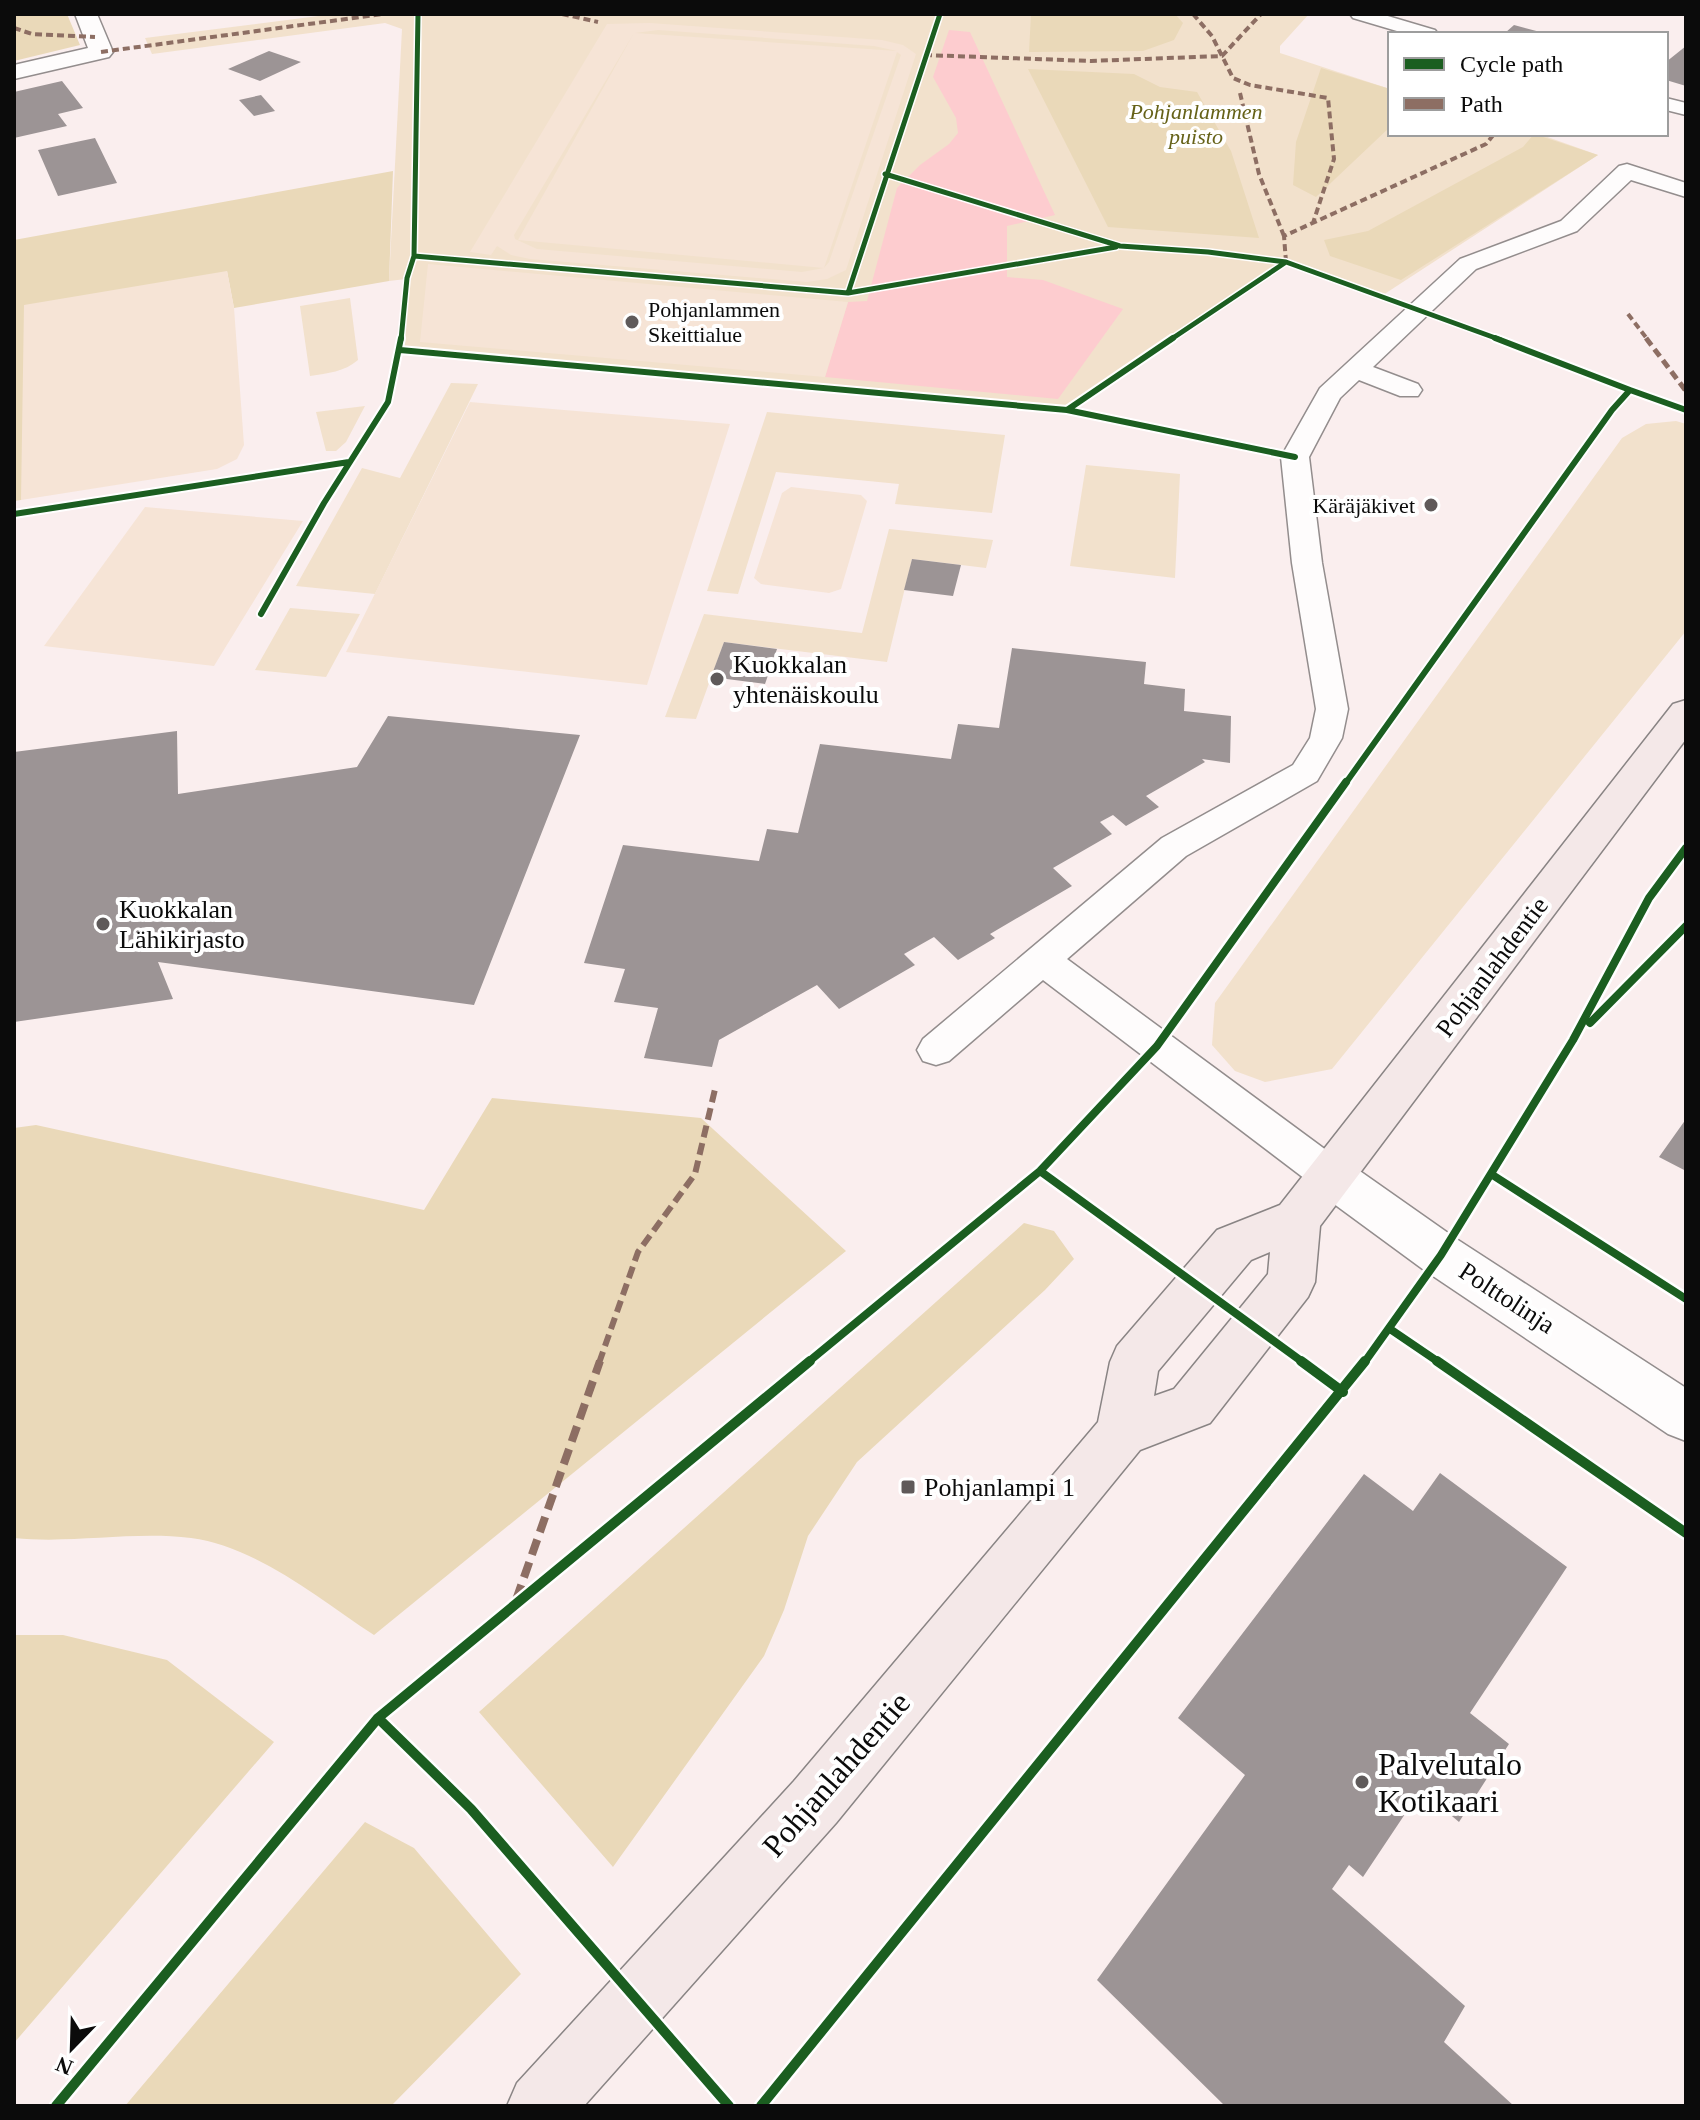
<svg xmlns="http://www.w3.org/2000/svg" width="1700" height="2120" viewBox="0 0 1700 2120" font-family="'Times New Roman',serif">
	<rect width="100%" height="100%" fill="#faeeee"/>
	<path fill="#f2e1cc" d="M334,14H1309L1280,46V53L1390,89V134H1539L1598,155L1383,295L1286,263L1067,410L400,350L406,279L389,281L402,29L385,23L152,54L145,38Z
		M350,298L358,360C344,372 328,373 310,376L300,306Z
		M451,383L478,384L375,594L296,586L362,468L400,478Z
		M365,406L346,442L336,451H326L316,412Z
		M767,412L1005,435L992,513L895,504L899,484L776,472L738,594L707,591Z
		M1676,421L1686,424V631L1332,1069L1265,1082L1235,1071L1212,1045L1215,1003L1622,438L1646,424Z
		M1086,465L1180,474L1175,578L1070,566Z
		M889,529L993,540L986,568L912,559L887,662L724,642L696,719L665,717L704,614L862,633Z
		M290,608L360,614L326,677L255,670Z"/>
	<path fill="#ead9b9" d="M14,14H67L80,45L14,61Z
		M1031,14H1175L1183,23L1174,40L1143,51L1029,52Z
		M1321,68L1390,89V127L1316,197L1293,185L1296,142Z
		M1028,69L1134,74L1160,87L1197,92L1231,151L1259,238L1108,227Z
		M1534,134L1598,155L1401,280L1330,256L1324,240L1368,231L1523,147Z
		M393,171L389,281L234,308L227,271L21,500L14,501V240Z
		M492,1098L701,1118L846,1251L374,1635C319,1599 258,1547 191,1538C132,1531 72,1544 14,1538V1128L36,1125L424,1210Z
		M1024,1223L1054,1231L1074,1259L1045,1290L857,1462L808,1536L784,1610L764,1656L613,1867L479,1712Z
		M14,1635H63L167,1660L274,1742L14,2043Z
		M365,1822L414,1848L521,1974L391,2106H125Z"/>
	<path fill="#fdcccf" d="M949,30L970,32L1055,215L1007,226V277L1043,280L1123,309L1058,399L825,377L848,302L867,301L897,188L920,165L949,144L958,133L956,118L933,77Z"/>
	<path fill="#f6e4d6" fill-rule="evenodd" d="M650,23L882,40L903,45L916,54L846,270L827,279L807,282L530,259L511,255L497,246L491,255L470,252L607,24ZM658,30L874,46L897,51L635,33ZM634,33L518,240L824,268L802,272L537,249L515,239L514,235ZM897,52L901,55L829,262L824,268Z
		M428,264L848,302L825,377L420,342Z
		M227,271L234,308L244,445L237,459L217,469L21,500L24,305Z
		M470,402L730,424L647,685L346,652Z
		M791,487L861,495L867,501L841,589L829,593L761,584L754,578L782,493Z
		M145,507L303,521L214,666L44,646Z"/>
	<path fill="#9c9495" d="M1514,25L1544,33V34L1505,33Z
		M1686,46V86L1666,80V62Z
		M269,51L301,62L260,81L228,69Z
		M62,81L83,108L58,114L67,126L14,138V92Z
		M261,95L275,111L254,116L239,100Z
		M95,138L117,183L58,196L38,150Z
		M912,559L961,565L953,596L904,590Z
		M724,642L777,649L765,684L711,677Z
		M1012,648L1146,662L1144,684L1185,689L1184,711L1231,716L1230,763L1202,759L1205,762L1146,796L1159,807L1126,826L1113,815L1100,822L1112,834L1053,868L1072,886L990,934L995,938L958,960L934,937L904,954L915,965L839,1009L817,985L719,1040L712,1067L644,1058L658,1008L614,1002L625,969L584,963L623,845L759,861L767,829L798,833L820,744L951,759L958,724L999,728Z
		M388,716L580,735L474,1005L158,962L173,999L14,1022V752L177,731L178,794L357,767Z
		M1686,1119V1171L1659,1157Z
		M1440,1473L1567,1567L1470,1713L1509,1744L1459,1822L1421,1790L1363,1877L1349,1865L1332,1889L1465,2006L1444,2042L1514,2106H1225L1097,1980L1245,1775L1178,1718L1364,1474L1413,1511Z"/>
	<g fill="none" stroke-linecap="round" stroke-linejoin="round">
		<g stroke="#938d8d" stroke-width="3">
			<path id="lane" d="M1350,14H1381L1435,30L1438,34H1407L1353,18Z
				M1666,98L1686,103V115L1666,110Z
				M1627,164L1686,183V197L1631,180L1577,231L1476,269L1373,367L1418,384L1422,390L1418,396H1400L1359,380L1340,398L1309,457L1322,563L1348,709L1342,738L1317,781L1186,856L1067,959L1345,1164L1351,1176L1345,1188L1331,1193L1317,1188L1043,980L949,1061L936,1065L923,1061L917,1050L923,1039L1162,838L1293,765L1310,738L1316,709L1292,563L1281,457L1320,388L1460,259L1561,221L1619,166Z"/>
		</g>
		<g stroke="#938d8d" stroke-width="3">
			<path id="street" d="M75,14H97L113,52L109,57L14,79V65L88,48Z
				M1331,1156L1347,1162L1458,1240L1686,1388V1441L1668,1434L1424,1270L1315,1190L1308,1176L1315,1162Z"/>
		</g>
		<g stroke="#898484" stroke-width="3">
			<path id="secondary" d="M1686,700V739L1320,1226L1315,1282L1308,1297L1210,1423L1140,1450L836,1823L584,2106H507L517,2083L794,1781L1098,1422L1110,1362L1117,1346L1217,1230L1280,1205L1673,704ZM1270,1252L1268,1274L1174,1389L1154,1396L1158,1371L1251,1260Z"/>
		</g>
		<use href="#lane" fill="#fefcfc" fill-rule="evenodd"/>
		<use href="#street" fill="#fefcfc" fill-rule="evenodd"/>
		<use href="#secondary" fill="#f4e8e8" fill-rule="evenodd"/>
		<path stroke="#8d6e63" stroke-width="4" stroke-dasharray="7 4" stroke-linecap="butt" d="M562,14L598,22
			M1193,14L1212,36L1233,78L1250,85L1328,98L1334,159L1313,223
			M14,28L32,34L95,37
			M101,52L383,14
			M925,55L1091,61L1222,56L1261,14
			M1240,93L1259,174L1284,236
			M1286,262L1284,236L1486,144L1494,134
			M1628,314L1648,340"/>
		<path stroke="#8d6e63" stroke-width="5" stroke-dasharray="9 5" stroke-linecap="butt" d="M1646,338L1686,391"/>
		<path stroke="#8d6e63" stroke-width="6" stroke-dasharray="12 6" stroke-linecap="butt" d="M599,1363L638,1252L695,1174L716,1085"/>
		<path stroke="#8d6e63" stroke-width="8" stroke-dasharray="16 8" stroke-linecap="butt" d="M516,1600L600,1361"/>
		<g stroke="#fff" stroke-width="8">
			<path id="cycleway-far3" d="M885,174L1120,246L1208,252L1286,262
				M414,256L848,293L940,14
				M848,293L1116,247
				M401,340L407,278L414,256L418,14
				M1170,340L1286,262L1501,340"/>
		</g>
		<g stroke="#fff" stroke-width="10">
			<path id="cycleway-far2" d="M1495,338L1630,390
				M400,350L1067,410L1173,338
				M1067,410L1295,457
				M14,514L349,462
				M261,614L324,503L388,402L401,338
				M1345,784L1612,410L1630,390L1686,410"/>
		</g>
		<g stroke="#fff" stroke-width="13">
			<path id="cycleway-far1" d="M1590,1023L1686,926
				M1040,1171L1304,1363
				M1491,1174L1686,1299
				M1390,1329L1440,1363
				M807,1363L1040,1171L1157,1046L1346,782
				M1364,1363L1441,1255L1573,1040L1649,898L1686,848"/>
		</g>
		<g stroke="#fff" stroke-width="15">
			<path id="cycleway" d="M1301,1361L1343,1392
				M1437,1361L1686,1533
				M378,1718L471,1809L729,2106
				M56,2106L378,1718L810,1361
				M761,2106L1365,1361"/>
		</g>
		<use href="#cycleway-far3" stroke="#1b5e20" stroke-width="5"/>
		<use href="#cycleway-far2" stroke="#1b5e20" stroke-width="6"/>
		<use href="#cycleway-far1" stroke="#1b5e20" stroke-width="8"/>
		<use href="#cycleway" stroke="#1b5e20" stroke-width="10"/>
	</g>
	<g fill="#5f5a5a" stroke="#fff" stroke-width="3">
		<circle cx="632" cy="322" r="8"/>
		<circle cx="1431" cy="505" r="8"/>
		<circle cx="717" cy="679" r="8"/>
		<circle cx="103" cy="924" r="8"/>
		<rect x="900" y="1479" width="16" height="16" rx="4"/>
		<circle cx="1362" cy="1782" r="8"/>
	</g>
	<g text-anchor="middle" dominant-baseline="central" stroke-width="8" stroke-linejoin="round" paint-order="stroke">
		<g font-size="22" font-style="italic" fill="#666218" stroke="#fff">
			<text x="1196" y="111">Pohjanlammen<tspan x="1196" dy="25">puisto</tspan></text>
		</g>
		<g font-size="22" fill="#0b0b0b" stroke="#fff" text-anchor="start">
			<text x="648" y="309">Pohjanlammen<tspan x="648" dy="25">Skeittialue</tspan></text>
			<text x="1415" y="505" text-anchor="end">Käräjäkivet</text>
		</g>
		<g font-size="26" fill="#0b0b0b" stroke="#fff" text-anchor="start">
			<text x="733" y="664">Kuokkalan<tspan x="733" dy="30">yhtenäiskoulu</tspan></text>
			<text x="119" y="909">Kuokkalan<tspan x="119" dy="30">Lähikirjasto</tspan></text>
			<text x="924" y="1487">Pohjanlampi 1</text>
		</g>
		<g font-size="26" fill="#0b0b0b" stroke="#fff">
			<text transform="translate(1492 967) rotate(-53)">Pohjanlahdentie</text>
			<text transform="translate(1507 1298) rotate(33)">Polttolinja</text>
		</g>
		<g font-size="32" fill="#0b0b0b" stroke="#fff" text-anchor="start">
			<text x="1378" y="1764">Palvelutalo<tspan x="1378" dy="37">Kotikaari</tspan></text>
		</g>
		<g font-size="32" fill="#0b0b0b" stroke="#fff">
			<text transform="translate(836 1774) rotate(-49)">Pohjanlahdentie</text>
		</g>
	</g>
	<rect width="1700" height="2120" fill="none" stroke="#0b0b0b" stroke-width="32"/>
	<rect x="1388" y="32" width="280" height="104" fill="#ffffff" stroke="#9d9d9d" stroke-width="2"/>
	<rect x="1404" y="58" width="40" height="12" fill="#1b5e20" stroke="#9d9d9d" stroke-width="2"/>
	<text x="1460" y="72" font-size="24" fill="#0b0b0b">Cycle path</text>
	<rect x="1404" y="98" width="40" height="12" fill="#8d6e63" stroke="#9d9d9d" stroke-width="2"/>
	<text x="1460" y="112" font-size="24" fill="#0b0b0b">Path</text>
	<g transform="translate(72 2048) rotate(203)" stroke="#ffffff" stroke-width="6" paint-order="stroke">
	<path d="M0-6L14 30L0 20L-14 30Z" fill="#0b0b0b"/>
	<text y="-12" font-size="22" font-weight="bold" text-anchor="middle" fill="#0b0b0b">N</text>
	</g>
</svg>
